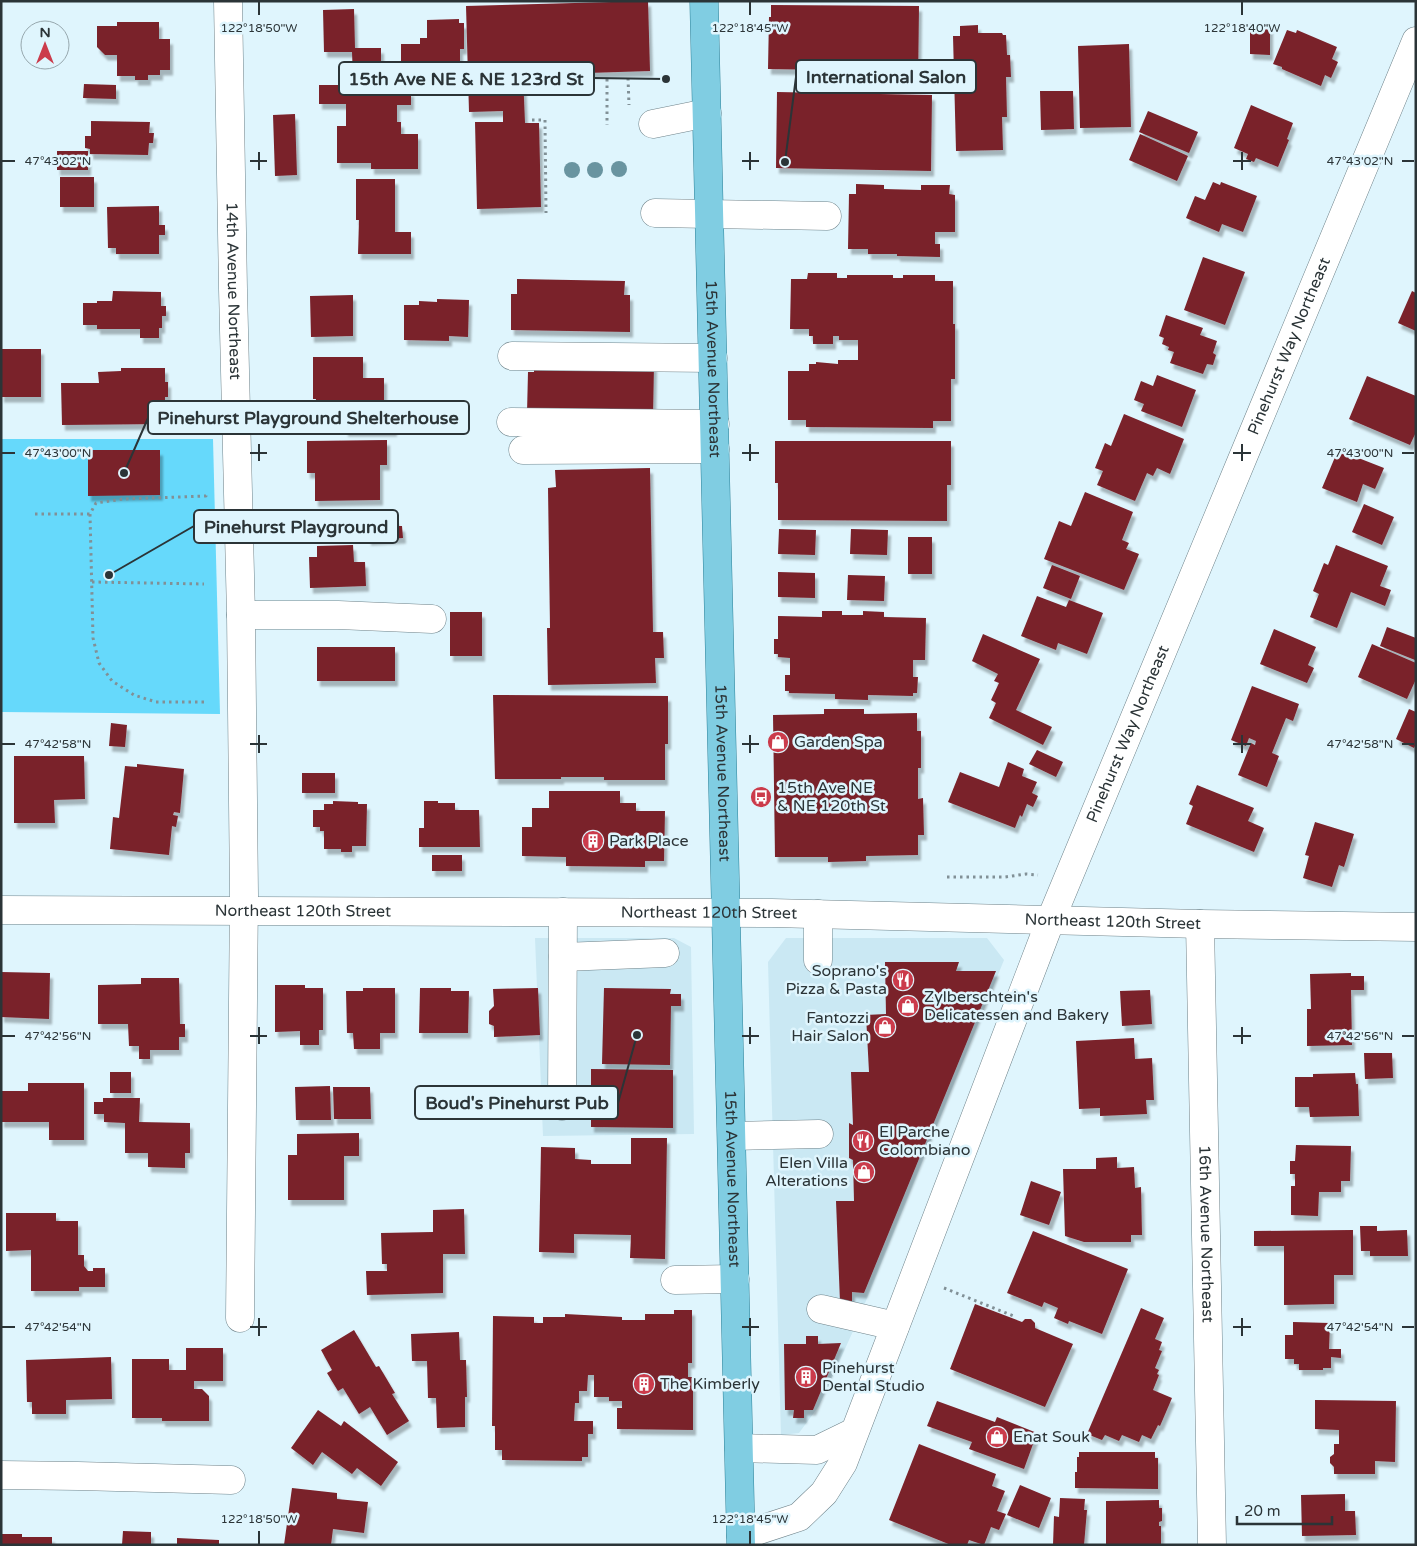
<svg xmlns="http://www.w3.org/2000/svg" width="1417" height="1546" viewBox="0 0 1417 1546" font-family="'Varela Round',sans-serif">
	<defs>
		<filter id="shadow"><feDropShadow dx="3" dy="5.5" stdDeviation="1" flood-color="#0004"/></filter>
	</defs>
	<rect width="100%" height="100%" fill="#dff5fd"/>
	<path fill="#cae8f3" d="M535,938H674L691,947L694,1134L543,1136Z
		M786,938H987L1004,960L859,1318L819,1406L799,1433L781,1435L768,962Z"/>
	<path fill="#66d9fb" d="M1,439H213L220,714L1,712Z"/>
	<path fill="#7a212a" filter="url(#shadow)" d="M648,1L650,71L523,75L525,123H539L541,207L477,209L475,122H503V111L469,112L466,6Z
		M771,5L919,6L918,84L890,83V80H832V70L768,69L769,17H771Z
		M354,9L355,48H381V62H395V77L353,78L352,52H324L323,10Z
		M459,19V23H464V49H460V72H401V44H420V38H427V20Z
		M117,22H159V39H170V70H160V75H148V80H135V76H117V55H105L97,47V26H117Z
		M1250,23H1270V55L1250,54Z
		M978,25V33H1002L1003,35H1006L1007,55H1010L1011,77H1006L1007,117H1002L1003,150L956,151L953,36H960V26Z
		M1287,30L1296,33L1297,30L1337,47L1332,59L1338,62L1331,78L1325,75L1321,86L1282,69V67L1273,64Z
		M1129,44L1131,127L1080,128L1078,46Z
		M84,84L116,85V99L83,98Z
		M319,85H381V91H411V105H397V122H401V134H418V169H371V163H337V126H346V104H319Z
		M1040,91H1073L1074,129L1041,130Z
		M777,92L932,95L931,171L776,168Z
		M1251,105L1293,123L1287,139L1289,140L1278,167L1256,158L1254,162L1246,159L1248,154L1234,148Z
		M1148,111L1198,132L1189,153L1139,132Z
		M295,114L297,175L275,176L273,115Z
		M91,121L150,122L149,133H154L153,143H149L148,155L90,154V149L85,148V136H91Z
		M1140,134L1188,156L1177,181L1129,160Z
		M57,151H88V170H57Z
		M60,177H94V207H60Z
		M356,179H395V232H411V254H358L359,220H356Z
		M1213,182L1220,185L1221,182L1257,196L1243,232L1222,224L1219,232L1186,218L1195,196L1205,200Z
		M856,184L884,185V189L921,190V185H950L949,194L955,195V232H935V244H940V257L897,256V254H868V249H848L849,194H856Z
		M159,206V225H165V235H159V254H116V248H108L107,207Z
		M1203,257L1245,272L1225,325L1184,310Z
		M808,273H837V278H847V275H893V278H903V275H935V281H953V324H955V379H951V421H933V428L806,427V420H788V371H809V364H816V362L838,364V360H858V340H839V336H833V344H813V336H809V329H790L791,279H807Z
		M517,279L625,281L624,295H630V332L511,330V294H517Z
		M113,291L161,292V306H166V316H162V328H159V338H140V329H97V325H83V303H97V301H112Z
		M1412,291L1416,293V331L1398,323Z
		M353,295V336L311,337L310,296Z
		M437,299L469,300L468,337L449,336V341L404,340V305H419V301L437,302Z
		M1166,315L1203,328L1200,335L1217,341L1213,353L1216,355L1213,365L1207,364L1203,374L1170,363L1174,352L1168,350L1169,347L1162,344L1164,338L1159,336Z
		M1,349H41V397H1Z
		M313,357H363V378H384V407H394V431H345V415H316V399H313Z
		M534,363L654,365L653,416L527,413L528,372H534Z
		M121,368H165V382H168V397H165V407H163V424L62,425L61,383H99L98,372L121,371Z
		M1157,375L1196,390L1182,427L1141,411L1144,404L1134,400L1141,381L1153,386Z
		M1367,376L1416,396V432L1410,445L1349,419Z
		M1124,414L1184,439L1170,474L1157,468L1153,476L1147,473L1135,501L1097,485L1103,471L1095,468L1105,443L1111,446Z
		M387,440V465H380V500L315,501V473H307V441Z
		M775,441H951V485H947V521L778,520V483H775Z
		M88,450H160V495L88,496Z
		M1338,450L1384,468L1375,489L1363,484L1357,502L1322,488Z
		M650,468L653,632H663L664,658H655L656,683L548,685L547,628H550L548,488L556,487L555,470Z
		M1085,492L1133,512L1122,540L1129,543L1126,549L1139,554L1124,590L1044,559L1059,521L1071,526Z
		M1364,504L1394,517L1382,545L1352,532Z
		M396,519L397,526H402L403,538L368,540L367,520Z
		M779,529L816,530L815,555L778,554Z
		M851,529L888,530L887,555L850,554Z
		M908,537H932V574H908Z
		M353,545L354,562H365L366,586L310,588L309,557H317V546Z
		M1336,545L1388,566L1380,586L1391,590L1385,606L1351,592L1337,628L1310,617L1319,594L1313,591L1324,563L1328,565Z
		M1052,565L1080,576L1071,599L1043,588Z
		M778,572L815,573V598L778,597Z
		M848,575L885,576L884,601L847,600Z
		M1037,596L1066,607L1069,600L1103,613L1087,654L1058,643L1056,650L1021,636Z
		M822,611H842V615H863V611L884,612V617L926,618L925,660H913V677H918L917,693H913V696L868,695V700L835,699V694L789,693V691H785V675H790V658L778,657V654H774V639H778V616L822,617Z
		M450,612H482V656H450Z
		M1387,627L1416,638L1415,660L1380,646Z
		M1274,629L1316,647L1308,665L1314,668L1307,683L1260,664Z
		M983,634L1040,659L1016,710L1052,727L1043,745L989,718L996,703L991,700L999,683L994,681L998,674L972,661Z
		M1372,644L1416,663V679L1407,699L1358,677Z
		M317,647H395V681H317Z
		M1252,686L1299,704L1293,721L1286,718L1272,753L1279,756L1267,787L1238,775L1251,743L1255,745L1256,741L1249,738L1246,746L1231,740Z
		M493,695L668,696V744H665V780H604V777H561V779H495Z
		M824,709H864V714L917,713V731H921V768H918V799L923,798L924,835H918V855L866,856V861L828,862V857H775L773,715L824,714Z
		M1409,709L1416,712V744L1414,748L1396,739Z
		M111,723L127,725L125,747L109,746Z
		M1037,750L1063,762L1056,777L1029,764Z
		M14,756H84L85,799L54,800L55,823H14Z
		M1008,762L1024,769L1022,776L1037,782L1032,793L1038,796L1033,807L1027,804L1022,817L1020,815L1015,828L948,802L960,772L999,787Z
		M137,764L184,769L180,813L174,812L173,815L178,816L176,827L172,826L169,855L110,849L113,817L119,818L125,766L137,767Z
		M302,773H335V793H302Z
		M1197,785L1254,808L1248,821L1264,828L1254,852L1186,824L1193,806L1189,804Z
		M549,791H620V803H636V811H665L664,861H645V867L566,866V857L522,856V827H532V808H549Z
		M333,801L358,802V804H367L366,846H352V852H341V849H324V831H320V827H313V810H324V804H333Z
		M424,801H438V803H455V810H479L480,847H419V828H424Z
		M1315,822L1354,834L1344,867L1339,865L1332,887L1303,878L1309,856L1305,855Z
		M432,855H462V871H432Z
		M885,962H959L956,971H996L864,1293L852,1292V1302H840L836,1201H854L853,1160L849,1158V1123L853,1125L851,1072H869L866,1015L886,1014Z
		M1,972L50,973L49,1019L1,1017Z
		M1351,973V976H1364V990H1351L1352,1045L1307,1046V1009H1311L1310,974Z
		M141,978H179L180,1024H185V1037H179V1050H150V1059H139V1046H129L128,1024H98V985L141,984Z
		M275,985H305V988H323V1030H319V1045H300V1031L275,1032Z
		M363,988H395V1033H380V1049H354L353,1033H347L346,991H363Z
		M420,988H451V991H469L468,1033H419Z
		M538,988L540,1035L494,1037V1026L489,1024V1011L494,1006L493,989Z
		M604,988L671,989L670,994H681V1006H671L670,1065L602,1064Z
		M1150,990L1152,1024L1122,1026L1120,991Z
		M1134,1038L1135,1059L1152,1058L1154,1100H1146L1147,1114L1100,1116V1108L1079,1109L1076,1041Z
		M1364,1053H1392L1393,1078L1365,1079Z
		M591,1069L673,1070V1128L591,1127Z
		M110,1072H131V1093H110Z
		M1355,1073L1356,1084H1358L1359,1116L1310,1117L1309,1107H1295V1077H1313V1074Z
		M28,1083H84V1140H49V1122H1V1091H28Z
		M330,1086L331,1120H296L295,1087Z
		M333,1087H370L371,1119H334Z
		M103,1098H140L139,1122L190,1123V1153H185V1168L148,1167V1153H125V1123L104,1122V1114H94V1102H103Z
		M359,1133V1156H344V1200H288V1155H297V1134Z
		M631,1138H667L665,1259L630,1258L631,1235L574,1234V1253L539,1252L541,1147L575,1148V1159L591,1160V1164H631Z
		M1296,1145L1351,1146L1350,1181H1341V1192H1319L1318,1216L1291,1215V1186H1295V1174H1290V1161H1295Z
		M1117,1157V1168L1134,1167L1135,1188L1141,1187L1142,1235H1131V1242H1084L1065,1236L1063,1169H1096V1158Z
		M1031,1181L1061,1192L1049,1225L1020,1215Z
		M464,1209L465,1254H443V1293L367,1295L366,1271H387V1264H382L381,1233L433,1232V1210Z
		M6,1213H56V1221H78V1255H84V1266L88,1271H93V1268H105V1287H79V1291H31V1250L6,1251Z
		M1360,1226H1377V1231L1407,1230L1408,1256H1370V1251H1361Z
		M1353,1230V1275H1334V1304L1284,1305V1246H1254V1231Z
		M1033,1231L1128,1269L1102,1334L1069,1321L1068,1324L1054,1318L1058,1308L1044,1302L1042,1307L1007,1293Z
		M975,1304L1022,1322L1025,1319H1031L1035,1323V1328L1073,1344L1045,1407L950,1369Z
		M1141,1308L1164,1318L1155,1339L1162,1342L1159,1350L1162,1351L1155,1368L1159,1370L1157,1374L1159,1375L1153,1390L1172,1398L1160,1426L1158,1425L1151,1439L1142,1435L1139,1442L1122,1435L1119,1441L1105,1435L1102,1440L1087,1434Z
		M674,1310H692V1363H688V1377H693V1430L617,1429V1408H622V1401H609V1397H594V1375H588L587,1391H579V1403H575L574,1421H593V1434H588V1457H582V1461L502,1460V1450H495V1426H492L493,1316L534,1317V1323H543V1317H565V1314L622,1317V1320H645V1314H674Z
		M1293,1322L1330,1323L1329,1349H1341V1358L1331,1357V1368H1323V1370H1299V1364H1294V1359H1285V1335H1293Z
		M354,1330L376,1367L379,1366L395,1393L392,1394L409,1421L387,1435L370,1407L359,1414L343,1388L338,1391L327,1373L332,1370L321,1350Z
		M459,1332L460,1360H466L467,1397H465V1427L437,1428L436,1398H428L427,1361H412L411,1334Z
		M806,1336H818V1344L841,1343L813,1410H804V1418H793L794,1410H785L784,1344H806Z
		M186,1348H223V1381H194V1389H202L209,1396V1421H162V1418H132V1359H169V1370H186Z
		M111,1357L112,1399L66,1400V1414H32V1402H27L26,1360Z
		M1315,1400L1396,1401L1395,1462L1375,1461V1474H1334V1467L1330,1463V1457L1334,1454V1444H1339V1430L1315,1429Z
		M937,1401L995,1422L997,1417L1037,1433L1024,1469L969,1449L972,1442L927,1426Z
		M318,1410L341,1426L344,1421L398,1462L381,1486L357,1468L352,1474L322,1452L313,1465L291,1448Z
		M919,1444L996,1474L992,1486L1005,1491L997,1511L1006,1514L999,1530L991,1527L984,1545L969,1540L967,1545H951L889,1520Z
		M1079,1452H1155V1458H1158V1489L1075,1488V1472H1077V1457H1079Z
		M1020,1485L1051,1498L1039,1528L1007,1515Z
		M292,1488L337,1493V1499L368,1502L364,1533L333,1529L331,1545H284Z
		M1345,1494V1511H1355L1356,1535L1302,1536L1301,1495Z
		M1060,1498L1085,1499L1084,1510H1087L1084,1545H1053L1054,1516L1059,1517Z
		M1159,1500V1508H1162V1521L1159,1522V1526H1161V1545H1106V1501Z
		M123,1531L151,1532V1545H122Z
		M1,1534H22V1537H52V1545H1Z
		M177,1538L219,1540V1545H177Z"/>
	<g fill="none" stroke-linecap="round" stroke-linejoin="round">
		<g stroke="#6f838a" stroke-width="29">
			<g id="minor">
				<path id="s1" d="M228,1L233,289L241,615L244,895L240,1318"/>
				<path d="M653,124L707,113"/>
				<path d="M655,213L827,216"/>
				<path d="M512,356L713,358"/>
				<path d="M511,422L715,424"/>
				<path d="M523,450L715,449"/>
				<path d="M241,615H338L432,619"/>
				<path id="s2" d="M1,910L772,913L1200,924L1416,927"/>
				<path d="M818,914V960"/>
				<path id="s3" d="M1200,924L1212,1545"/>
				<path d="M563,957L665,953"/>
				<path d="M562,1106L563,912"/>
				<path d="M732,1136L819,1134"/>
				<path d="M675,1280L735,1279"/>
				<path d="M821,1309L895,1326"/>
				<path d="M739,1448L817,1450L854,1432"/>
				<path d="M1,1475L78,1476L231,1480"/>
				<path id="s4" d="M741,1536L799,1517L824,1493L843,1463L1051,919L1416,41"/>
			</g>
		</g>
		<g stroke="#2c8299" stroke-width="29">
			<g id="major">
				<path id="s5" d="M704,1L741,1545"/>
			</g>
		</g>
		<path stroke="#819096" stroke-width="3" stroke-dasharray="2.5 4" stroke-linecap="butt" d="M628,78L629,105
			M607,79V125
			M532,120H545L546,213
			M35,514H90
			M92,582L204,584
			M204,702H156L134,695L112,681L99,663L93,638L90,514L96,503L124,499L206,496V494
			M947,877H1005L1026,874L1038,875
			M944,1288L1016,1317"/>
		<use href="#minor" stroke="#fff" stroke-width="28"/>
		<use href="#major" stroke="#80cde2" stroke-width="28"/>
	</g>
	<g fill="#6994a0">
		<circle cx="619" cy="169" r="8"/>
		<circle cx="572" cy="170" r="8"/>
		<circle cx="595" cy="170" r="8"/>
	</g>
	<path fill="none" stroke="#2b3437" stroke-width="2" d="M259,2V15M750,2V15M1242,2V15M259,152V170M750,152V170M1242,152V170M2,161H15M250,161H267M742,161H759M1233,161H1251M1402,161H1414M259,444V461M750,444V461M1242,444V461M2,453H15M250,453H267M742,453H759M1233,453H1251M1402,453H1414M259,735V753M750,735V753M1242,735V753M2,744H15M250,744H267M742,744H759M1233,744H1251M1402,744H1414M259,1027V1044M750,1027V1044M1242,1027V1044M2,1036H15M250,1036H267M742,1036H759M1233,1036H1251M1402,1036H1414M259,1318V1336M750,1318V1336M1242,1318V1336M2,1327H15M250,1327H267M742,1327H759M1233,1327H1251M1402,1327H1414M259,1531V1544M750,1531V1544"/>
	<defs>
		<g id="shop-disc" transform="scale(1.125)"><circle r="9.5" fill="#cb3b4b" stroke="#dff5fd"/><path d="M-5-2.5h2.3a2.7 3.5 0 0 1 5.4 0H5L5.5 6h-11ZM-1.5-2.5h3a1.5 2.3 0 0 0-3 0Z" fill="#fff"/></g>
		<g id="bus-disc" transform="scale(1.125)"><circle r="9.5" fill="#cb3b4b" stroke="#dff5fd"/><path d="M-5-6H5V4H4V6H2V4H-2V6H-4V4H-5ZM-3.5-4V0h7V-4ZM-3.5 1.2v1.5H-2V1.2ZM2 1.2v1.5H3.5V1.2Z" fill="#fff"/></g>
		<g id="building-disc" transform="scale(1.125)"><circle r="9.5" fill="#cb3b4b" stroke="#dff5fd"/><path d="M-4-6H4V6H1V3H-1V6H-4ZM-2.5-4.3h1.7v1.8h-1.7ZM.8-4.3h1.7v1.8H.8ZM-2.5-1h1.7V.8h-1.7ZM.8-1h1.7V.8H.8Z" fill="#fff"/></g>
		<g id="restaurant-disc" transform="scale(1.125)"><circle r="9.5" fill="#cb3b4b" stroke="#dff5fd"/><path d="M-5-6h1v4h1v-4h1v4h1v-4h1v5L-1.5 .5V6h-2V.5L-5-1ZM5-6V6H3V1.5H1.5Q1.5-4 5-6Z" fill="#fff"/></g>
	</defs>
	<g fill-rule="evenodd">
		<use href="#shop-disc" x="778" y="742"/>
		<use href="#bus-disc" x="761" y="797"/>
		<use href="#building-disc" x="593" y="841"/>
		<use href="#restaurant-disc" x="903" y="980"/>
		<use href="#shop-disc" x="908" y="1006"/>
		<use href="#shop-disc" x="885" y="1027"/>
		<use href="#restaurant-disc" x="863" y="1141"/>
		<use href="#shop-disc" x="864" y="1172"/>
		<use href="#building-disc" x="806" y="1377"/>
		<use href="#building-disc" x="644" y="1384"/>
		<use href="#shop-disc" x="997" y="1437"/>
	</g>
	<g text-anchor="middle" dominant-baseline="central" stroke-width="5" stroke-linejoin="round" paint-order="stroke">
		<g font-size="16" fill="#2b3437" stroke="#dff5fd">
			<text stroke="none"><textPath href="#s1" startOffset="290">14th Avenue Northeast</textPath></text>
			<text stroke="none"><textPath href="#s4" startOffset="1334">Pinehurst Way Northeast</textPath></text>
			<text stroke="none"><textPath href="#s5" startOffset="368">15th Avenue Northeast</textPath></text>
			<text stroke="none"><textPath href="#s4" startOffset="914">Pinehurst Way Northeast</textPath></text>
			<text stroke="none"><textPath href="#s5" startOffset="772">15th Avenue Northeast</textPath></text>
			<text stroke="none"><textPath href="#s2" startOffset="302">Northeast 120th Street</textPath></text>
			<text stroke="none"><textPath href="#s2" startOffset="708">Northeast 120th Street</textPath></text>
			<text stroke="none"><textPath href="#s2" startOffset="1112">Northeast 120th Street</textPath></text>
			<text stroke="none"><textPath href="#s5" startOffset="1178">15th Avenue Northeast</textPath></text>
			<text stroke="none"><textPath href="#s3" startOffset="310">16th Avenue Northeast</textPath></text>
		</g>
		<g font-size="16" fill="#2b3437" stroke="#dff5fd" text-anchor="start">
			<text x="794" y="742">Garden Spa</text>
			<text x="777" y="788">15th Ave NE<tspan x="777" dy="18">&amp; NE 120th St</tspan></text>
			<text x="609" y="841">Park Place</text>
			<text x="887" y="971" text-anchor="end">Soprano's<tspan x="887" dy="18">Pizza &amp; Pasta</tspan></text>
			<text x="924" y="997">Zylberschtein's<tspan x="924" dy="18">Delicatessen and Bakery</tspan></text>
			<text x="869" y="1018" text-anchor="end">Fantozzi<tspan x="869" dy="18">Hair Salon</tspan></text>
			<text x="879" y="1132">El Parche<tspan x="879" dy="18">Colombiano</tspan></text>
			<text x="848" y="1163" text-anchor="end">Elen Villa<tspan x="848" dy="18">Alterations</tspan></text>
			<text x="822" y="1368">Pinehurst<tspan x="822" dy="18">Dental Studio</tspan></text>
			<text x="660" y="1384">The Kimberly</text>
			<text x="1013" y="1437">Enat Souk</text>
		</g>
	</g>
	<g font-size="12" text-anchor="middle" fill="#2b3437" stroke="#dff5fd" stroke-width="5" stroke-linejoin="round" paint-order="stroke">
		<text x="259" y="32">122°18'50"W</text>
		<text x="750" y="32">122°18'45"W</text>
		<text x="1242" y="32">122°18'40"W</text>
		<text x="58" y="165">47°43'02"N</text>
		<text x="1360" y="165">47°43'02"N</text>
		<text x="58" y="457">47°43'00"N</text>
		<text x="1360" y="457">47°43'00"N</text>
		<text x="58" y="748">47°42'58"N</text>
		<text x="1360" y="748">47°42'58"N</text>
		<text x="58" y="1040">47°42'56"N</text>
		<text x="1360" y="1040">47°42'56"N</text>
		<text x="58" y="1331">47°42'54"N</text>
		<text x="1360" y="1331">47°42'54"N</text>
		<text x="259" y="1523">122°18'50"W</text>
		<text x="750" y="1523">122°18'45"W</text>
	</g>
	<path fill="none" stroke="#2b3437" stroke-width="2" d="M785 162L796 77M666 79L594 78M124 473L148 418M109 575L194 526M637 1035L618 1103"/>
	<g fill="#2b3437" stroke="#dff5fd" stroke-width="2">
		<circle cx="785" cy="162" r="5"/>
		<circle cx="666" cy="79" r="5"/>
		<circle cx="124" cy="473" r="5"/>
		<circle cx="109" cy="575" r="5"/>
		<circle cx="637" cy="1035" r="5"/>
	</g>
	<g fill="#dff5fd" stroke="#2b3437" stroke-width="2">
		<rect x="796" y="60" width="180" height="33" rx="5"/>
		<rect x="339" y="62" width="255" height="33" rx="5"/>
		<rect x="148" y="401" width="321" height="33" rx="5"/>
		<rect x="194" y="510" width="204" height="33" rx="5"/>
		<rect x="415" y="1086" width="203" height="33" rx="5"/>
	</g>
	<g font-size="18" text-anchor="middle" font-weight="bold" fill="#2b3437">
		<text x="886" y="83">International Salon</text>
		<text x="466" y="85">15th Ave NE &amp; NE 123rd St</text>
		<text x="308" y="424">Pinehurst Playground Shelterhouse</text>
		<text x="296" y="533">Pinehurst Playground</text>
		<text x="517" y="1109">Boud's Pinehurst Pub</text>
	</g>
	<rect width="1417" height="1546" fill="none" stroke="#2b3437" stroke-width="5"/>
	<g transform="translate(45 45)"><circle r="24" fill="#dff5fd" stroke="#97a8ae"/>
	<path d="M0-4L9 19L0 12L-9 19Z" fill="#cb3b4b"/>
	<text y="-8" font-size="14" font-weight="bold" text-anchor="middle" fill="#2b3437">N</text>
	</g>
	<path d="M1237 1516v8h95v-8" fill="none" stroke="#2b3437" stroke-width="2.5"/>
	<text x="1244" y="1516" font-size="15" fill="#2b3437" stroke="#dff5fd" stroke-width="4" paint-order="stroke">20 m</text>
</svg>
